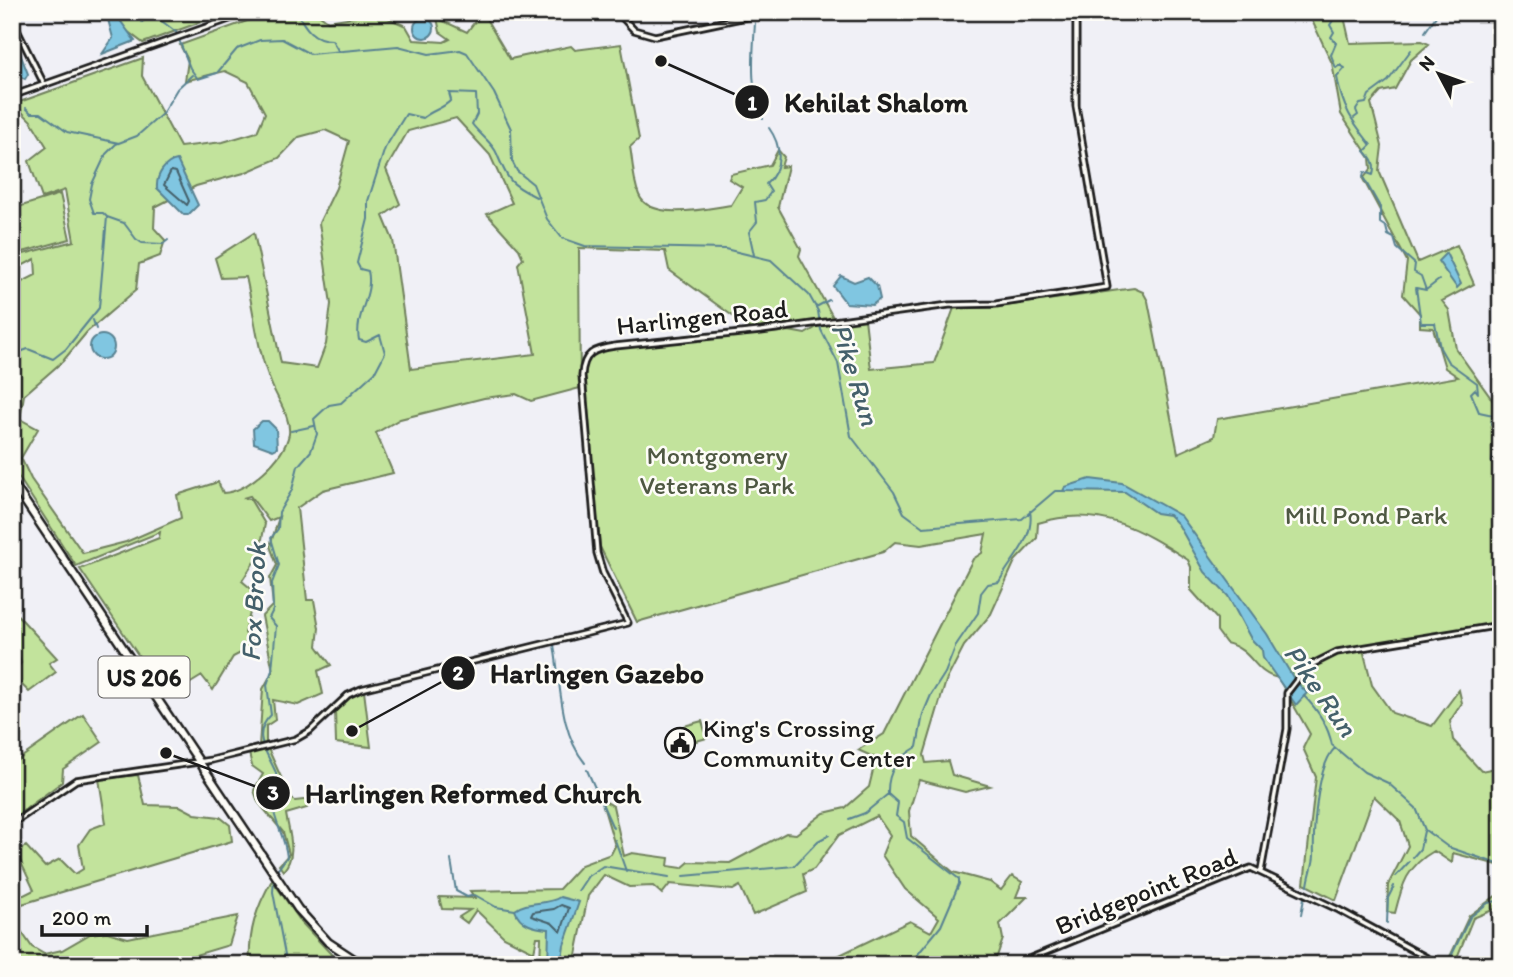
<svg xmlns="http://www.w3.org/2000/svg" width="1513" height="977" viewBox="0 0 1513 977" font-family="Itim,sans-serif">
	<rect width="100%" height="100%" fill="#f0f0f6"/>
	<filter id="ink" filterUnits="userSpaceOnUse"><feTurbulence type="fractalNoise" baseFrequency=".0143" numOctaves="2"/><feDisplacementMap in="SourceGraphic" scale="14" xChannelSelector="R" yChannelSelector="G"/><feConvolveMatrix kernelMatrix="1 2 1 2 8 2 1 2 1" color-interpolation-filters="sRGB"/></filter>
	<g filter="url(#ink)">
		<path fill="#c2e39c" stroke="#6f805c" stroke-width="2" fill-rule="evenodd" d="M115,12H199L207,15L228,12L143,43L123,28Z
			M272,12H316L328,21L384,12L381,15L406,26L414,40L444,42L450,39L440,32L437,18L467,32L482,12L510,59L571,46L575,50L621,44L639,139L630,147C633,162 633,181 639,195C650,222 710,208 731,205L742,187L729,179L731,174L770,165L778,150L784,157L781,167L788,166L778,207L801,249L799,256L834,319L752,330L669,270L665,251L579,248L580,388L531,401L516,394L484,398L400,419L376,433L393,473L323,490L297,508L307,600H314L319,628L317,646L331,665L318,671L323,694L298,705L273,700L275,720L266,726V744L290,797L295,801L313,799L307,808L286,814C289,833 298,855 283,871L279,865L289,854L283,832L258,802L254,790L263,774L252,766L249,753L259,746L263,689L273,671L262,616L273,605L270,578L277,565L270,546L279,517L269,521L250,496L243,498L250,499L265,524L259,554L242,581L255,592L245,633L254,646L233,657L213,690L202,676L189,684L172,659L149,671L80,569L159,538L160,532L76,566L12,467V287L36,275L35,259L12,271V257L74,241L65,190L42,198L29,161L47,147L31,121L14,104L143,58L142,76L180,147L223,142L257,132L265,113L248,82L225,71L185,81L188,60L180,45ZM456,118L490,155L512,203L487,214L519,249L523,258L518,264L535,354L411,369L393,240L383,216L400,204L386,169L408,131ZM325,130L349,141L336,188L319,223L331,304L326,344L317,368L281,363L254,233L215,258L221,278L246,277C254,311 257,351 271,383C277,399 291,417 289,434C284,459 247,492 223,493L218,482L177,495L181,518L126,542L83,553L31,479L21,458L38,429L20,419L24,395L63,361L87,332L136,290L139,264L160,256L165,240L154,228L155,207L196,186L244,173L279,158L299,137Z
			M1308,12H1343L1350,43L1422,41L1429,44L1411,60L1395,89L1381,92L1371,103L1382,146L1379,171L1418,262L1457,245L1474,284L1442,301L1449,310L1456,349L1493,401L1501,443V625L1362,645L1372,685L1392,713L1432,726L1459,690L1462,703L1450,721L1453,740L1481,771L1501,767V866L1453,853L1452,863L1434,851C1407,866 1402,885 1395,913L1387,912L1388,885L1408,846L1400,821L1374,796L1336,900L1304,884L1316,777L1303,748L1310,734L1278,678C1253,673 1254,650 1226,643L1217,631V619L1191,590V567L1188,560C1139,528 1097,504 1038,523L1037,538L1015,561L991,614L964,646L946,681L924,755L926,763L948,761L952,775L990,786L965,792L919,780L909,811L911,836L953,872L990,882L1001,890L1012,876L1022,882L1016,897H1027L1000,924L1003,939L994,965H819L910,921L931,932L939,918L905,889L882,855L890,835L877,816L839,835L814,869L803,874L807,892L753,915L740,886L733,890L670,884L662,894L653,886L629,887L604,875L588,896L574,965H540L541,937H537L534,952L504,937L476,910L467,923L459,917L470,910L442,909L439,897L475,898L470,891L559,889L581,865L611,854L615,846L601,799L613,806L624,856L632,853L669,858L668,866L682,868L689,862L730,863L786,833L796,834L824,813L845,808L869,787L876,758L858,750L884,734L973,559L982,553L986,534L921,545L895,542L883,552L637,622L600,547L584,382L586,362L594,353L603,350L789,331L805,334L817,327L865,319L871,369L934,363L954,308H989L1134,288L1143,292L1148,301L1178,453L1214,437L1217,419L1458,377L1445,368L1433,328L1420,327V314L1403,295L1407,261L1363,179L1371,169L1370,158L1341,114L1332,63Z
			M60,194L70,239L12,255V209Z
			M12,609L57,658L49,663L56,672L29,692L12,675L21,663L12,639Z
			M364,691L371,747L336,743L335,711L347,699Z
			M83,714L102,742L63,769L62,782L12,819V764Z
			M702,721L707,738L689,743L684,726Z
			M138,775L145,805L180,806L195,814L220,817L230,825L232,841L22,904L12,913V888L16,894L24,895L34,890L16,852L26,846L45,867L60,859L75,874L83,869L79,845L90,829L106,823L99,779Z
			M272,880L302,923L332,955L321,965H250C248,932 256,908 272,880Z
			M1501,892V932L1500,907L1473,918L1454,965L1448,961L1469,916Z
			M238,916L229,945L162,965H12V918L32,947L44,954L62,950L90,934L107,932L128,938Z"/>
		<path fill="#80c6e1" stroke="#588292" stroke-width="2" d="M106,12H114L135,41L102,54L113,38Z
			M414 28a10 10 0 1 1 20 0a10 10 0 1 1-20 0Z
			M12,33L28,74L25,79L12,73Z
			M177,160L198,205L188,215H184L157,188C156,175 165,162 177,160Z
			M1446,253L1461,284L1457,288L1438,261Z
			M841,276L854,282L868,277L877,286L880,299L872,305L846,303L833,286Z
			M90 347a12 12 0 1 1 24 0a12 12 0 1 1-24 0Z
			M262,421H268L276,429L277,448L273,450L254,443L253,429Z
			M1090,479L1122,483L1181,516L1267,634L1294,679L1307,693L1296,705L1263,658L1262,650L1251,639L1228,596L1205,572L1178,524L1169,515L1156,513L1125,492L1063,491L1065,487Z
			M560,897L579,902L564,945L561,965H548L549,929C535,928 520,925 515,910C527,900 547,906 560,897Z"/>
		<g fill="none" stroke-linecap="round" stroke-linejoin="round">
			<path stroke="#44606b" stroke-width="2" d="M171,171L176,172L189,201L187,205L164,185Z
				M561,905L569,908L561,932L552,923L531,916L533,912L554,909Z"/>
			<path stroke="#588292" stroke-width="2" d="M150,12L176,32L190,68L198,79L217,73L237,49L260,40L282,39L310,54L398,46L429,54L460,50L467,53L494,93L511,129L512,161L517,171L533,184L547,219L562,238L585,246L725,249L771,260L809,295L818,311L821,330L838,363L851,436L894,492L904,513L923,527L1022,519L1055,491H1063
				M297,12C305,28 313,40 332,40L339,52
				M1327,12L1335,17L1330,25L1334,32L1331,37L1336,43L1331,55L1336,68L1340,65L1345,68L1337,77C1342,108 1353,122 1371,145L1365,151C1372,158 1376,164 1373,175L1364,172L1363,177L1380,207V223L1386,227L1388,235L1394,238L1397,248L1415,264L1414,272L1421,276L1426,290L1416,288L1421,323H1435L1440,348L1448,362L1477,383L1478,393L1475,389L1471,393L1479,412L1493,415L1491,424L1498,430L1492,462L1501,475
				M1439,14L1441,12
				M142,22L152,14
				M755,23C753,57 749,87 763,119
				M1425,32L1436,16
				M26,108L31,113H41L67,132L119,143
				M1354,118L1358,115L1356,110L1360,104L1366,103L1369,95L1388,81L1411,50
				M107,217L124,223L136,239L142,243L163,244L168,240
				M754,255L749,232L757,222L755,202L765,200L771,192L766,184C783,169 782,146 769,128
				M1426,290L1439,280
				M816,307L829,300
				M93,320L96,329
				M12,355L28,349L53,359L66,349L99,308L107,217L103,213H94L89,199L92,184L106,154L116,144L137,136L162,114L177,89L192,75
				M291,431L314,426
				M554,645C561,684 559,731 585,763
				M1304,696C1318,710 1328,725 1332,745L1364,772L1388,783L1416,808L1425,830L1448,847L1501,865
				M587,770L613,828
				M849,819L865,813L888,794
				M615,840L626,871
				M1413,857L1420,849L1424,831
				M451,860L456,891L467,897L475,895L496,907L515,910
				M276,872L287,857C285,837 275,823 273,807C271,794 277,784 276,773C268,753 250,735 271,715L267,685L272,670L276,626L269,618L273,610L272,583L279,565L271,538L278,529L279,512L292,490L298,466L311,451L317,434L314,419L329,405L341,403L375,372L385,353L380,335L366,342L359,340C354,315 374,295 368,271L360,269L357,263L368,219V201L385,148L406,114L423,118C432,110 443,109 451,100L449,93L476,94L477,114L472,124C479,134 493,143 497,154C508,181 510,184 536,197
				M684,876L794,866L818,841L829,835
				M1396,876L1409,862
				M274,877L273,892L287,965
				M1308,886C1309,875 1314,864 1314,855C1313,830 1317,765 1335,748
				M578,891L588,876L603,866L669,877
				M1301,915L1304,898
				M1387,923L1388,898L1394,886
				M909,965L941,926L959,884V879L907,838L904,822L896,816L898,803L888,794C887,771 898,758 917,747L923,714L931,695L945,673L956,645L978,613L981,593L988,584L999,582C1011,559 1035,539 1030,511
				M1447,965L1470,917L1488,903L1501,900"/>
			<g stroke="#1c1c1c" stroke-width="9">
				<path id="minor" d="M617,12L634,30L655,36L770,12
					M12,20L44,84
					M12,96L249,12
					M12,824L76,780L212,760L296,739L310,731L348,695L361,689L628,623L603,573L597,553L582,376C583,353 594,349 615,346L761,331L949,305L996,304L1107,287L1076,106V12
					M1261,871L1287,729V693L1307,667L1337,652L1501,625
					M1014,965L1251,868L1339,910L1440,965"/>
			</g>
			<g stroke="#1c1c1c" stroke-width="11">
				<path id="highway" d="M12,482L298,909L328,942L363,965"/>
			</g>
			<use href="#minor" stroke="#fdfcf7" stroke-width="3.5"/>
			<use href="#highway" stroke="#fdfcf7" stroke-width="6"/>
		</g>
	</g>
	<defs>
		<g id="civic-ring" transform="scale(1.575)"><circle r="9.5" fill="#fdfcf7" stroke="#1c1c1c" stroke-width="1.5"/><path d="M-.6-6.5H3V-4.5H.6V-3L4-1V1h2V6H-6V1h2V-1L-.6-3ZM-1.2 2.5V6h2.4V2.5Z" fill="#1c1c1c"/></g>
	</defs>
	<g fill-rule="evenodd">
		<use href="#civic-ring" x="680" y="743"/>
	</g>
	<g text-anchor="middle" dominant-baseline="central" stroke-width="5" stroke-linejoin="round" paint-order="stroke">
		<rect fill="#fdfcf7" stroke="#605f5e" stroke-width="2" x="98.5" y="656.5" width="91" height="41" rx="5"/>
		<g font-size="24" font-weight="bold" fill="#1c1c1c">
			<text x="144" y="677">US 206</text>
		</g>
		<g font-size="26" fill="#1c1c1c" stroke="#fdfcf7">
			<text transform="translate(702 317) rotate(-6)">Harlingen Road</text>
			<text transform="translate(1146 891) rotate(-22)">Bridgepoint Road</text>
		</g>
		<g font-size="26" fill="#4e5842" stroke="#fdfcf7">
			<text x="717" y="455">Montgomery<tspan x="717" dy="30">Veterans Park</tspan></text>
			<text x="1366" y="515">Mill Pond Park</text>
		</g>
		<g font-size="26" fill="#1c1c1c" stroke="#fdfcf7" text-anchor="start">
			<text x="703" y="728">King's Crossing<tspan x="703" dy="30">Community Center</tspan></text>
		</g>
		<g font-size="28" font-style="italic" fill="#44606b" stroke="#fdfcf7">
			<text transform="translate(856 374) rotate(73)">Pike Run</text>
			<text transform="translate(253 602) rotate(-87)">Fox Brook</text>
			<text transform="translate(1321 690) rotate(55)">Pike Run</text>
		</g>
	</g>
	<path fill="none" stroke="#1c1c1c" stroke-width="2.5" d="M661 61L752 102M352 731L458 673M166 753L273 793"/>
	<g fill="#1c1c1c" stroke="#fdfcf7" stroke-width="2.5">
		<circle cx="661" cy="61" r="7"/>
		<circle cx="352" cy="731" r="7"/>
		<circle cx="166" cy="753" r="7"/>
		<circle cx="752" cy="102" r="18"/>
		<circle cx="458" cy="673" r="18"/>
		<circle cx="273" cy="793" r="18"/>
	</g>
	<g font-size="21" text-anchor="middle" font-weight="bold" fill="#fff">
		<text x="752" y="110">1</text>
		<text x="458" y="680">2</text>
		<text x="273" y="800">3</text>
	</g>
	<g font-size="28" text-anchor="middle" font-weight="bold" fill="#1c1c1c" stroke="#fdfcf7" stroke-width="5" stroke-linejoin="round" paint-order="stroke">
		<text x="876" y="112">Kehilat Shalom</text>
		<text x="597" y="683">Harlingen Gazebo</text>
		<text x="473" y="803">Harlingen Reformed Church</text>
	</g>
	<rect width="1513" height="977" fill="none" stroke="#fdfcf7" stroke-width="42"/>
	<rect x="21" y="21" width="1471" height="935" fill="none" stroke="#1c1c1c" stroke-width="2.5" filter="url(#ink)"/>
	<g transform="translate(1439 74) rotate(311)" stroke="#fdfcf7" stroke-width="5" paint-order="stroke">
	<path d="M0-5L12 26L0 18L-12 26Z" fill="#1c1c1c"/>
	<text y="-10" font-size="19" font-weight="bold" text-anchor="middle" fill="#1c1c1c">N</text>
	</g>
	<path d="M42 925v10h105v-10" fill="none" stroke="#1c1c1c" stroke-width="3.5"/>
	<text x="52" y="925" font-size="21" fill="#1c1c1c" stroke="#fdfcf7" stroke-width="5" paint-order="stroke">200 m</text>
</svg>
